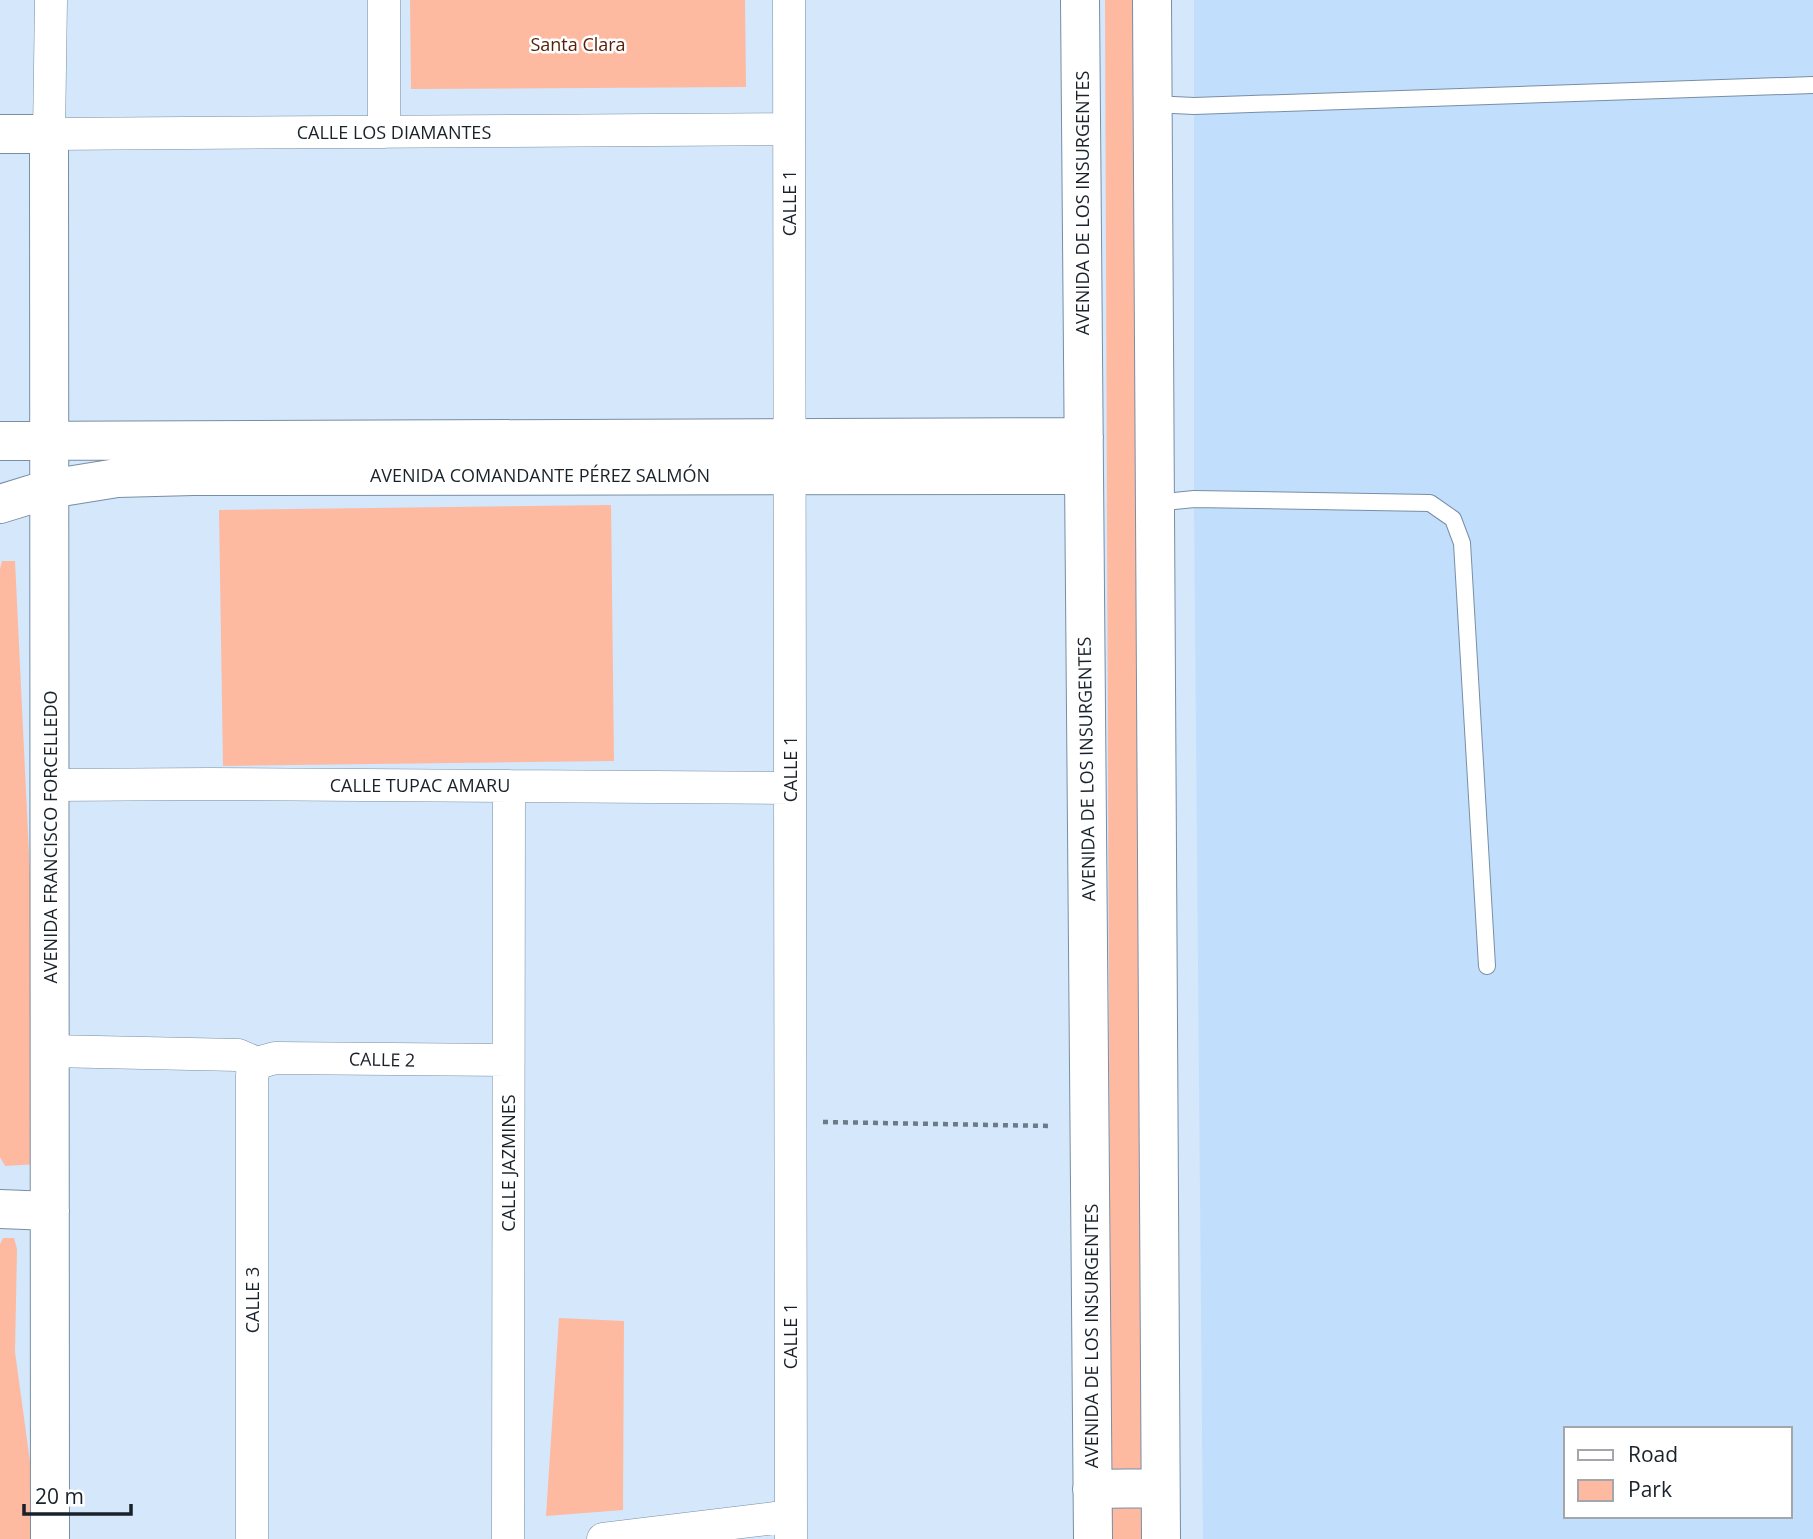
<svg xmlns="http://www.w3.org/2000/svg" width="1813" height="1539" viewBox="0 0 1813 1539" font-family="'Open Sans',sans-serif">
	<rect width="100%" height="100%" fill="#d4e7fb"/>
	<path fill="#c1defd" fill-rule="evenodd" d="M1194,0H1813V1539H1203L1194,499ZM1566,1429H1790V1516H1566Z"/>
	<path fill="#feb9a1" d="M410,0H745L746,87L411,89Z
		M1105,0H1133L1142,1539H1111Z
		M611,505L614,761L223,766L219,510Z
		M2,561H15L43,1147L38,1164L5,1166L0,1157V569Z
		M3,1238H14L17,1249L15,1352L34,1491V1539H0V1244Z
		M559,1318L624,1321L623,1510L546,1516Z"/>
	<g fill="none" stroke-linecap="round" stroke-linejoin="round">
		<g stroke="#788ea5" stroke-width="18">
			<path id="lane" d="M1153,104L1194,106L1813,85
				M1155,503L1194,499L1430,503L1453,519L1462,543L1487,966"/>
		</g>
		<g stroke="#788ea5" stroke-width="33">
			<path id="street" d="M51,0L49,134L789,129
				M384,0V132
				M789,0L791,1539
				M50,785L210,784L790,788
				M50,1051L238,1055L257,1063
				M257,1063L275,1058L508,1060
				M252,1539V1075L257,1063
				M508,1539L509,786
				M603,1539L791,1516"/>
		</g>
		<g stroke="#788ea5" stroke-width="40">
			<path id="secondary" d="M1080,0L1093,1539
				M1152,0L1161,1539
				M0,134H49L50,1539
				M0,441L1084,437
				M0,504L49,489L117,478L193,476L1084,475
				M0,1209L50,1211
				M1092,1489L1160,1488"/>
		</g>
		<path stroke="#6d7a88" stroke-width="4.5" stroke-dasharray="5 5" stroke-linecap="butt" d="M823,1122L1052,1126"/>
		<use href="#lane" stroke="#fff" stroke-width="16"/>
		<use href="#street" stroke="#fff" stroke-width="32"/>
		<use href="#secondary" stroke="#fff" stroke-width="38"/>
	</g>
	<g text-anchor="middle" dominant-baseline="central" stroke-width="5" stroke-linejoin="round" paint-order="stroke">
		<g font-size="18" fill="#58200a" stroke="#fff">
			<text x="578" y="44">Santa Clara</text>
		</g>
		<g font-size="18" fill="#19212a" stroke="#fff">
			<text x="394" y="132">CALLE LOS DIAMANTES</text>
			<text transform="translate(789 203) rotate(-90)">CALLE 1</text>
			<text transform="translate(1082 203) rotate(-90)">AVENIDA DE LOS INSURGENTES</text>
			<text x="540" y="475">AVENIDA COMANDANTE PÉREZ SALMÓN</text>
			<text transform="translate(790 769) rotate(-90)">CALLE 1</text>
			<text transform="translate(1086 769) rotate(-91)">AVENIDA DE LOS INSURGENTES</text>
			<text x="420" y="785">CALLE TUPAC AMARU</text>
			<text transform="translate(50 837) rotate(-90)">AVENIDA FRANCISCO FORCELLEDO</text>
			<text transform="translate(382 1059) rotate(1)">CALLE 2</text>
			<text transform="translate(508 1163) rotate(-90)">CALLE JAZMINES</text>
			<text transform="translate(252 1300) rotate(-90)">CALLE 3</text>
			<text transform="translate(790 1336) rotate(-90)">CALLE 1</text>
			<text transform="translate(1091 1336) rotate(-90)">AVENIDA DE LOS INSURGENTES</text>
		</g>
	</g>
	<rect x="1564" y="1427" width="228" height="91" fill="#ffffff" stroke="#a3a6aa" stroke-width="2"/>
	<rect x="1578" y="1450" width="35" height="10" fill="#ffffff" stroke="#a3a6aa" stroke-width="2"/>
	<text x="1628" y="1462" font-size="21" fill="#19212a">Road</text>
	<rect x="1578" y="1480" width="35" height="21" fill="#feb9a1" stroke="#a3a6aa" stroke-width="2"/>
	<text x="1628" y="1497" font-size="21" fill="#19212a">Park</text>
	<path d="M24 1504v10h107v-10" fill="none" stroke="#19212a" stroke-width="3.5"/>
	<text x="35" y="1504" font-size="21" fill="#19212a" stroke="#ffffff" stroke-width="5" paint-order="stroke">20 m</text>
</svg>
